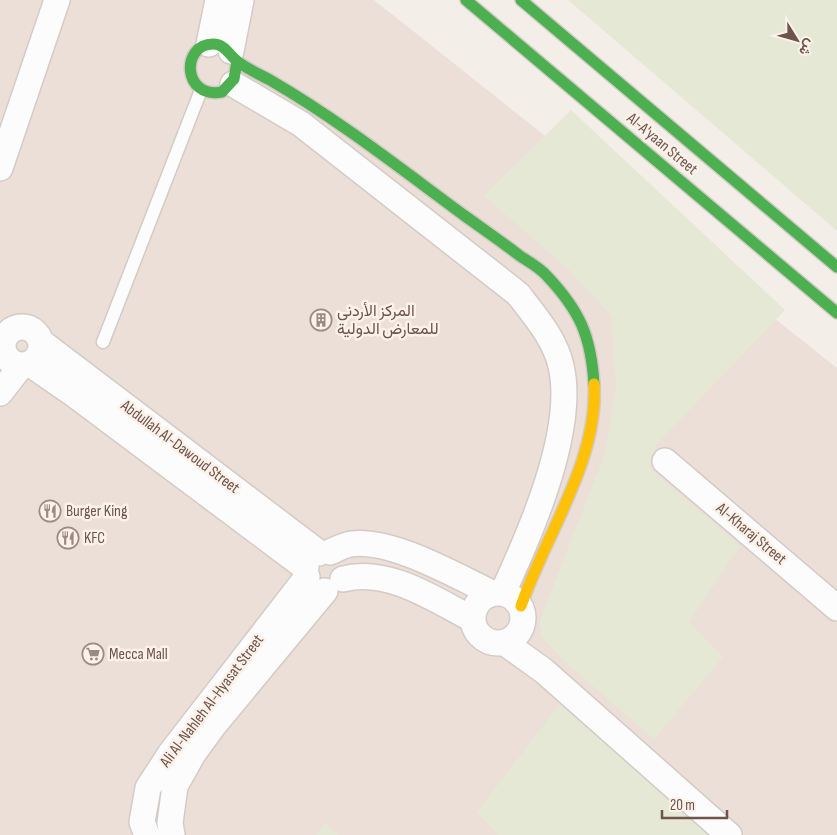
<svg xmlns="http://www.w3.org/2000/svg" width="837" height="835" viewBox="0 0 837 835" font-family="'Sofia Sans Condensed',Vazirmatn,sans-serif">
	<rect width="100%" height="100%" fill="#f4eee9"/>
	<path fill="#ecdfd7" d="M0,0H374L837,368V835H0Z"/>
	<path fill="#e4e8d5" d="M568,0H837V231Z
		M571,110L785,310L657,444L649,468L740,546L689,622L723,657L654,739L565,662L541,636L540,620L605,454L616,387L611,315L568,269L484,196Z
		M563,700L711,835H498L477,812Z
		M325,823L339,835H316Z"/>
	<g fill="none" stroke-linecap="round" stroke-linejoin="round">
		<g stroke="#d3cbc7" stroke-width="15">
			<path id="lane" d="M103,342L201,90"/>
		</g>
		<g stroke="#d3cbc7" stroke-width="28">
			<path id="street" d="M209,44L218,0
				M231,51L241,0
				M233,84L301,124L518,294C535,316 555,339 561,366C576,430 530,534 503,592
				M0,168L57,0
				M3 346a19 19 0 1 1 38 0a19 19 0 1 1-38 0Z
				M41,342L319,553
				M30,364L75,395L306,568
				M0,393L21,366
				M665,461L837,608
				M330,552C337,549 344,545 351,544C391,538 456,576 492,593
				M343,579C387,567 434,599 472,619
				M473 618a25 25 0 1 1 50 0a25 25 0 1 1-50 0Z
				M505,643L544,671L729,835
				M147,835L142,822L148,788L170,754L307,577
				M172,835L170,823L175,786L193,754L214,725L325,591"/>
		</g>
		<g stroke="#d3cac6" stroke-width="14">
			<path id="fast" d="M466,0L837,313
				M521,0L837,267
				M237,61L234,79L222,92C182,99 181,44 213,44C225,44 229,55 237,61C247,69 259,74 270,80C339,120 401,169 465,216C483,229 502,242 520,256C529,262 540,268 547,276C580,311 591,336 594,384"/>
		</g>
		<g stroke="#d3cac6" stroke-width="14">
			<path id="slow" d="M521,606C545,536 599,460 594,384"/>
		</g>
		<use href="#lane" stroke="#fdfcfc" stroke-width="12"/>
		<use href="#street" stroke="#fdfcfc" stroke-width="25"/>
		<use href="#fast" stroke="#4caf50" stroke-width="11"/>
		<use href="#slow" stroke="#ffc107" stroke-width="11"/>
	</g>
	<defs>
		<g id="building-ring" transform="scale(1.125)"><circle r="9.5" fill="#fcf2e9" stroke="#9c8a84" stroke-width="1.5"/><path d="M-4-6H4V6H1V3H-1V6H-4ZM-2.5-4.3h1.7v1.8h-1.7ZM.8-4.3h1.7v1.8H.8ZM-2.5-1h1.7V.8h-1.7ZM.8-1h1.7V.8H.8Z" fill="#9c8a84"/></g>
		<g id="restaurant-ring" transform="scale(1.125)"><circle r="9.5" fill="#fcf2e9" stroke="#9c8a84" stroke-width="1.5"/><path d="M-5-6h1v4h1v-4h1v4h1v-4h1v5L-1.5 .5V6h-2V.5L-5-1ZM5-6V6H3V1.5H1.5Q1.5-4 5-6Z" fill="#9c8a84"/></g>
		<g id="supermarket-ring" transform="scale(1.125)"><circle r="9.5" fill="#fcf2e9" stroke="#9c8a84" stroke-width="1.5"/><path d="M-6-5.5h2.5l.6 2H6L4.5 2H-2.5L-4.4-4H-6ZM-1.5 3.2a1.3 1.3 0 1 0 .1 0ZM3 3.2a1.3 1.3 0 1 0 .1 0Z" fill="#9c8a84"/></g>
	</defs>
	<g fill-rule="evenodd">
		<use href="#building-ring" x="321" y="320"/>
		<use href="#restaurant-ring" x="50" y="511"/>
		<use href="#restaurant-ring" x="68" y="538"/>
		<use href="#supermarket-ring" x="93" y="654"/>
	</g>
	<g text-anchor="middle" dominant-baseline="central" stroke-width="5" stroke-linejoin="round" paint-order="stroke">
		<g font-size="16" fill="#6d544d" stroke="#fcf2e9">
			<text transform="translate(662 144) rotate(40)">Al-A'yaan Street</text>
			<text transform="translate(180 447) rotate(37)">Abdullah Al-Dawoud Street</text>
			<text transform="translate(751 534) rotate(40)">Al-Kharaj Street</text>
			<text transform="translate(212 701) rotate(-53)">Ali Al-Nahleh Al-Hyasat Street</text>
		</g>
		<g font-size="16" fill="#6d544d" stroke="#fcf2e9" text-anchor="start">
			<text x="337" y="311">المركز الأردني<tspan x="337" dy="18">للمعارض الدولية</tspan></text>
			<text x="66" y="511">Burger King</text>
			<text x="84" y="538">KFC</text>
			<text x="109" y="654">Mecca Mall</text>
		</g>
	</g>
	<g transform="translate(797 40) rotate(127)" stroke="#fcf2e9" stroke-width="4" paint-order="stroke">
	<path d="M0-4L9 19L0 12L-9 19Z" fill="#6d544d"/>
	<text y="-8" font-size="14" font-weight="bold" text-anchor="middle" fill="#6d544d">ش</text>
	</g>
	<path d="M662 810v8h65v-8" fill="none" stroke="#6d544d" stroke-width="2.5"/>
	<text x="670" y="810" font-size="15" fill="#6d544d" stroke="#fcf2e9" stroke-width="4" paint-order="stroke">20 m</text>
</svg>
